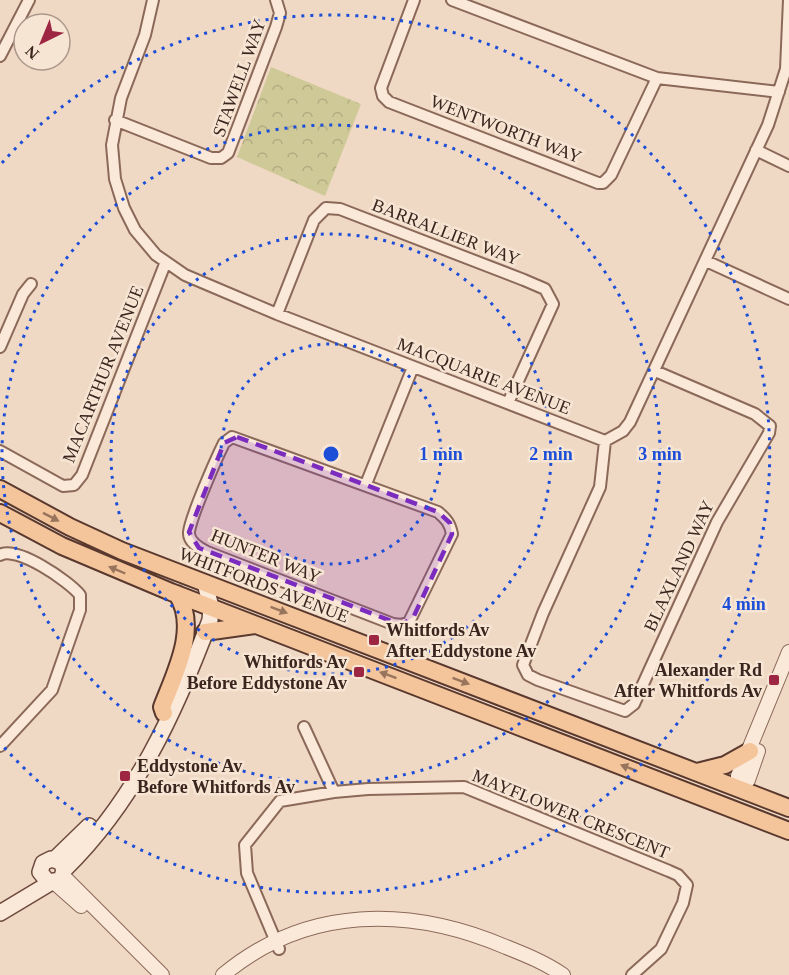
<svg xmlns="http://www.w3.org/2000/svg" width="789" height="975" viewBox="0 0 789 975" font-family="'Times New Roman',serif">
	<defs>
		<pattern id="forest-crowns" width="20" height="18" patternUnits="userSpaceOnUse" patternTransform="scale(1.5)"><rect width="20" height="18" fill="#cfc997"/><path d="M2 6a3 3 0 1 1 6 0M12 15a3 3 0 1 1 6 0" fill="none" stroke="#b3ac82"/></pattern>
	</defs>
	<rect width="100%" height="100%" fill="#f0d9c4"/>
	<path fill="url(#forest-crowns)" d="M271,67L361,104L325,196L237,157Z"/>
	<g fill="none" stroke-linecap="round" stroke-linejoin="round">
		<g stroke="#8b6959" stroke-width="14">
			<path id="minor" d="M153,0L145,35L121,98L112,145L115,179L124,208L135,230L156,255L185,275L277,314L605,441L623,431L630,422L768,125L786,69L789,0
				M414,0L381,88L383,96L389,102L598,183H603L611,175L657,78
				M452,0L657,78L779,92
				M0,56L29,0
				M115,120L211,158H221L228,153L276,27L280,13L276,0
				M756,150L789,166
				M706,261L789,299
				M277,314L314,220L326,208L340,209L524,280L545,289L553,304L508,403
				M0,347L23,294L31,284
				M232,437L438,512C446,519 450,523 452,534L409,622L402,625L393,624L207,552C199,548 188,542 189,532C191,516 216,459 224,443Z
				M605,441L600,487L543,613L523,665L528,675L538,680L625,711L634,704L717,522L769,433L770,426L755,414L655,371
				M0,451L63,486L74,485L82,475L165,264
				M366,484L413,367
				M0,555C16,545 69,581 80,595V610L52,690L0,746
				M304,727L334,792
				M279,949L247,873L245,845L280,801L334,792L368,789L464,787L669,871L678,875L687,885L683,903L661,949L632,975"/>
		</g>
		<g stroke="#8b6959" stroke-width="16">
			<path id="tertiary" d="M739,789L738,776L789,652
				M739,789L748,780L758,751
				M63,876L162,975
				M55,883L81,906
				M223,975C307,905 410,906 506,947C526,955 546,963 563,975"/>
		</g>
		<g stroke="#6d4a3d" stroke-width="18">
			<path id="secondary" d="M55,859L89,826
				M64,870L61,862L51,859L43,863L40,872L48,882L61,880L64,870C135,801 176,711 210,620L211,607L205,583
				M0,913L50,883"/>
		</g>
		<g stroke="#59382e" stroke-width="20">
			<path id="primary" d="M0,489L70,527L122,551L789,808
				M0,513L62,546L171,592L789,831
				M205,632L256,625
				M164,713L162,707C175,673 199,628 177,594
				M697,772L725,765L750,751"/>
		</g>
		<use href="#minor" stroke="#fae8d8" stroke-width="10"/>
		<use href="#tertiary" stroke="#fae8d8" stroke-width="14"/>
		<use href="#secondary" stroke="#fae8d8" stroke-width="15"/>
		<use href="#primary" stroke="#f4c49b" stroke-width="16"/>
	</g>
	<defs><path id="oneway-solid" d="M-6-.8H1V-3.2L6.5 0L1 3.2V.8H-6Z" transform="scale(1.5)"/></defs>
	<g fill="#98745c">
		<use href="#oneway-solid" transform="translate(51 517) rotate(27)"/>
		<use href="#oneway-solid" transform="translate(117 570) rotate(-157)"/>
		<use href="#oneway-solid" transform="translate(279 610) rotate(21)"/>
		<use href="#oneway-solid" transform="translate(388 675) rotate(-160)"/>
		<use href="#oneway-solid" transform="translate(461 681) rotate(21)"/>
		<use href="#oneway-solid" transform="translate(629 768) rotate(-159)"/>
	</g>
	<path fill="#7b2cbf" fill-opacity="0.2" stroke="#7b2cbf" stroke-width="4.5" stroke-dasharray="12 8" stroke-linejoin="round" d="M237,437L438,512L450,523L452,534L414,616L402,625L199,548L189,532L224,443Z"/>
	<g fill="none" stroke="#1d4ed8" stroke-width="3" stroke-dasharray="3 6">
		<circle cx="331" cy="454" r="110"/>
		<circle cx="331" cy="454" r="220"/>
		<circle cx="331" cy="454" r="329"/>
		<path d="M2 163A439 439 0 1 1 2 745"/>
	</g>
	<g fill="#9d2742" stroke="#f7e5d4" stroke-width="2">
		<rect x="368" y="634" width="12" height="12" rx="3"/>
		<rect x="353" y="666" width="12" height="12" rx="3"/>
		<rect x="768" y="674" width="12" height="12" rx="3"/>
		<rect x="119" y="770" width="12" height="12" rx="3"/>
	</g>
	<g text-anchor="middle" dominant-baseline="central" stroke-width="5" stroke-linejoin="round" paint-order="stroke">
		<g font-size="18" fill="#3b251e" stroke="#f7e5d4">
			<text transform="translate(239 78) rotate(-70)">STAWELL WAY</text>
			<text transform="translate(506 129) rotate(21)">WENTWORTH WAY</text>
			<text transform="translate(446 232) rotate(21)">BARRALLIER WAY</text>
			<text transform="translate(103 374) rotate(-68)">MACARTHUR AVENUE</text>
			<text transform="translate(484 376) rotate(21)">MACQUARIE AVENUE</text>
			<text transform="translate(266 556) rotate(22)">HUNTER WAY</text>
			<text transform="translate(679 566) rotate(-65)">BLAXLAND WAY</text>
			<text transform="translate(264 585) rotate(21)">WHITFORDS AVENUE</text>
			<text transform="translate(571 814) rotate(22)">MAYFLOWER CRESCENT</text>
		</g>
		<g font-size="18" font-weight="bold" fill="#3b251e" stroke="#f7e5d4" text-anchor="start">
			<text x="386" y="630">Whitfords Av<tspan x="386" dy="21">After Eddystone Av</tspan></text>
			<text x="347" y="662" text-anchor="end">Whitfords Av<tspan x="347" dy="21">Before Eddystone Av</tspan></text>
			<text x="762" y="670" text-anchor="end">Alexander Rd<tspan x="762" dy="21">After Whitfords Av</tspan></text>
			<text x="137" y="766">Eddystone Av<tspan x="137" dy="21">Before Whitfords Av</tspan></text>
		</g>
	</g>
	<circle cx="331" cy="454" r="9" fill="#1d4ed8" stroke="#f7e5d4" stroke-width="3"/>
	<g font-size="18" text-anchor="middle" font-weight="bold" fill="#1d4ed8" stroke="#f7e5d4" stroke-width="5" stroke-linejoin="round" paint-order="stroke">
		<text x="441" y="460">1 min</text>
		<text x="551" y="460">2 min</text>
		<text x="660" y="460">3 min</text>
		<text x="744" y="610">4 min</text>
	</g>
	<g transform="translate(42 42) rotate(223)"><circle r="28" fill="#f7e5d4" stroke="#ac988b" stroke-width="1.5"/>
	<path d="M0-4.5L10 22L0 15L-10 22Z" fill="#9d2742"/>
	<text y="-9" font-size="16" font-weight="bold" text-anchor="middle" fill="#3b251e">N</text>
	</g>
</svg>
